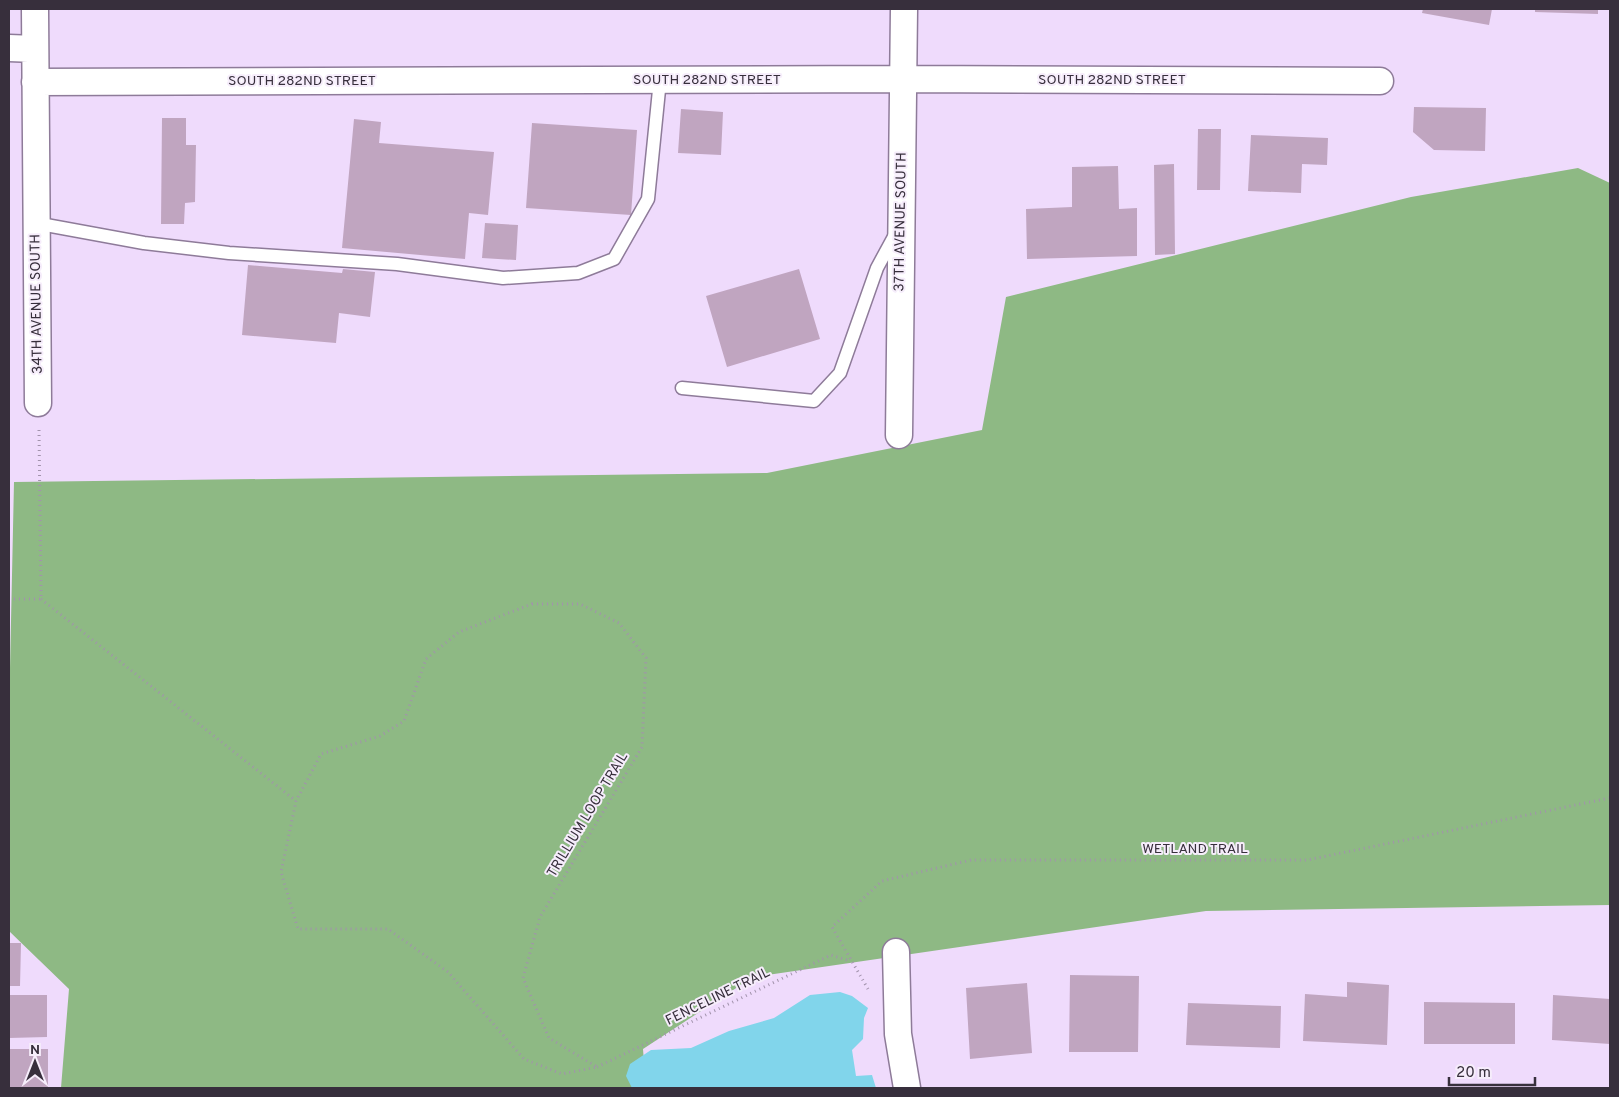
<svg xmlns="http://www.w3.org/2000/svg" width="1619" height="1097" viewBox="0 0 1619 1097" font-family="Overpass,sans-serif">
	<rect width="100%" height="100%" fill="#efdbfc"/>
	<path fill="#8eb984" d="M1578,168L1610,183V905L1206,911L753,977L643,1049L646,1088H61L69,989L9,931V715L14,482L767,473L982,430L1006,297L1411,197Z"/>
	<path fill="#81d5eb" d="M840,992L852,996L868,1008L864,1018L863,1039L852,1050L856,1076L872,1075L876,1088H632L626,1076L630,1064L651,1050L691,1048L729,1031L774,1018L810,995Z"/>
	<path fill="#c0a5c0" d="M1423,9H1492L1489,25L1422,13Z
		M1535,9H1598V14L1535,12Z
		M1414,107L1486,108L1485,151L1434,150L1413,132Z
		M681,109L723,112L721,155L678,153Z
		M162,118H186V145H196L195,202L185,203L184,224H161Z
		M354,119L381,122L379,143L494,152L488,215L469,213L465,259L342,248Z
		M532,123L637,130L631,215L526,208Z
		M1198,129H1221L1220,190H1197Z
		M1251,135L1328,138L1327,165L1302,164L1301,193L1248,191Z
		M1174,164L1175,254L1155,255L1154,165Z
		M1118,166L1119,209L1137,208V256L1027,259L1026,209L1072,207V167Z
		M485,223L518,225L516,260L482,258Z
		M248,265L342,273L343,269L375,272L370,317L339,313L336,343L242,335Z
		M799,269L820,339L727,367L706,296Z
		M9,943H21L20,986H9Z
		M1070,975L1139,976L1138,1052H1069Z
		M1347,982L1389,985L1387,1045L1303,1041L1305,994L1347,997Z
		M1027,983L1032,1053L970,1059L966,988Z
		M9,995H47V1037L9,1038Z
		M1553,995L1610,999V1044L1552,1040Z
		M1424,1002L1515,1003V1044H1424Z
		M1188,1003L1281,1006L1280,1048L1186,1045Z
		M9,1049H48V1088H9Z"/>
	<g fill="none" stroke-linecap="round" stroke-linejoin="round">
		<g stroke="#8e7b99" stroke-width="15">
			<path id="lane" d="M35,223L144,243L229,253L397,264L503,278L578,273L614,259L648,199L660,80
				M682,388L814,401L840,373L877,268L896,233"/>
		</g>
		<g stroke="#8e7b99" stroke-width="29">
			<path id="street" d="M35,9L38,403
				M9,48L35,49
				M35,82L902,79L1380,81
				M899,435L904,9
				M896,952L898,1034L907,1088"/>
		</g>
		<path stroke="#a293ac" stroke-width="3" stroke-dasharray="1 4" stroke-linecap="butt" d="M39,430L41,599
			M9,599H41
			M41,599L296,801
			M532,604H580L619,623L646,658L642,747L540,917L523,978L549,1038L597,1067L562,1074L524,1059L448,972L388,929H298L281,872L296,801L321,754L380,736L404,721L426,659L459,632Z
			M868,989L832,927L882,881L971,860H1307L1610,798
			M597,1067L831,955L850,961"/>
		<use href="#lane" stroke="#fff" stroke-width="12"/>
		<use href="#street" stroke="#fff" stroke-width="26"/>
	</g>
	<g text-anchor="middle" dominant-baseline="central" stroke-width="4" stroke-linejoin="round" paint-order="stroke">
		<g font-size="14" fill="#372f3c" stroke="#f6edfb">
			<text x="707" y="80">SOUTH 282ND STREET</text>
			<text x="1112" y="80">SOUTH 282ND STREET</text>
			<text x="302" y="81">SOUTH 282ND STREET</text>
			<text transform="translate(901 222) rotate(-89)">37TH AVENUE SOUTH</text>
			<text transform="translate(37 304) rotate(-91)">34TH AVENUE SOUTH</text>
			<text transform="translate(588 815) rotate(-59)">TRILLIUM LOOP TRAIL</text>
			<text x="1195" y="849">WETLAND TRAIL</text>
			<text transform="translate(718 997) rotate(-26)">FENCELINE TRAIL</text>
		</g>
	</g>
	<rect width="1619" height="1097" fill="none" stroke="#372f3c" stroke-width="20"/>
	<g transform="translate(35 1062)" stroke="#f6edfb" stroke-width="4" paint-order="stroke">
	<path d="M0-4L9 19L0 12L-9 19Z" fill="#372f3c"/>
	<text y="-8" font-size="14" font-weight="bold" text-anchor="middle" fill="#372f3c">N</text>
	</g>
	<path d="M1449 1077v8h86v-8" fill="none" stroke="#372f3c" stroke-width="2.5"/>
	<text x="1456" y="1077" font-size="15" fill="#372f3c" stroke="#f6edfb" stroke-width="4" paint-order="stroke">20 m</text>
</svg>
